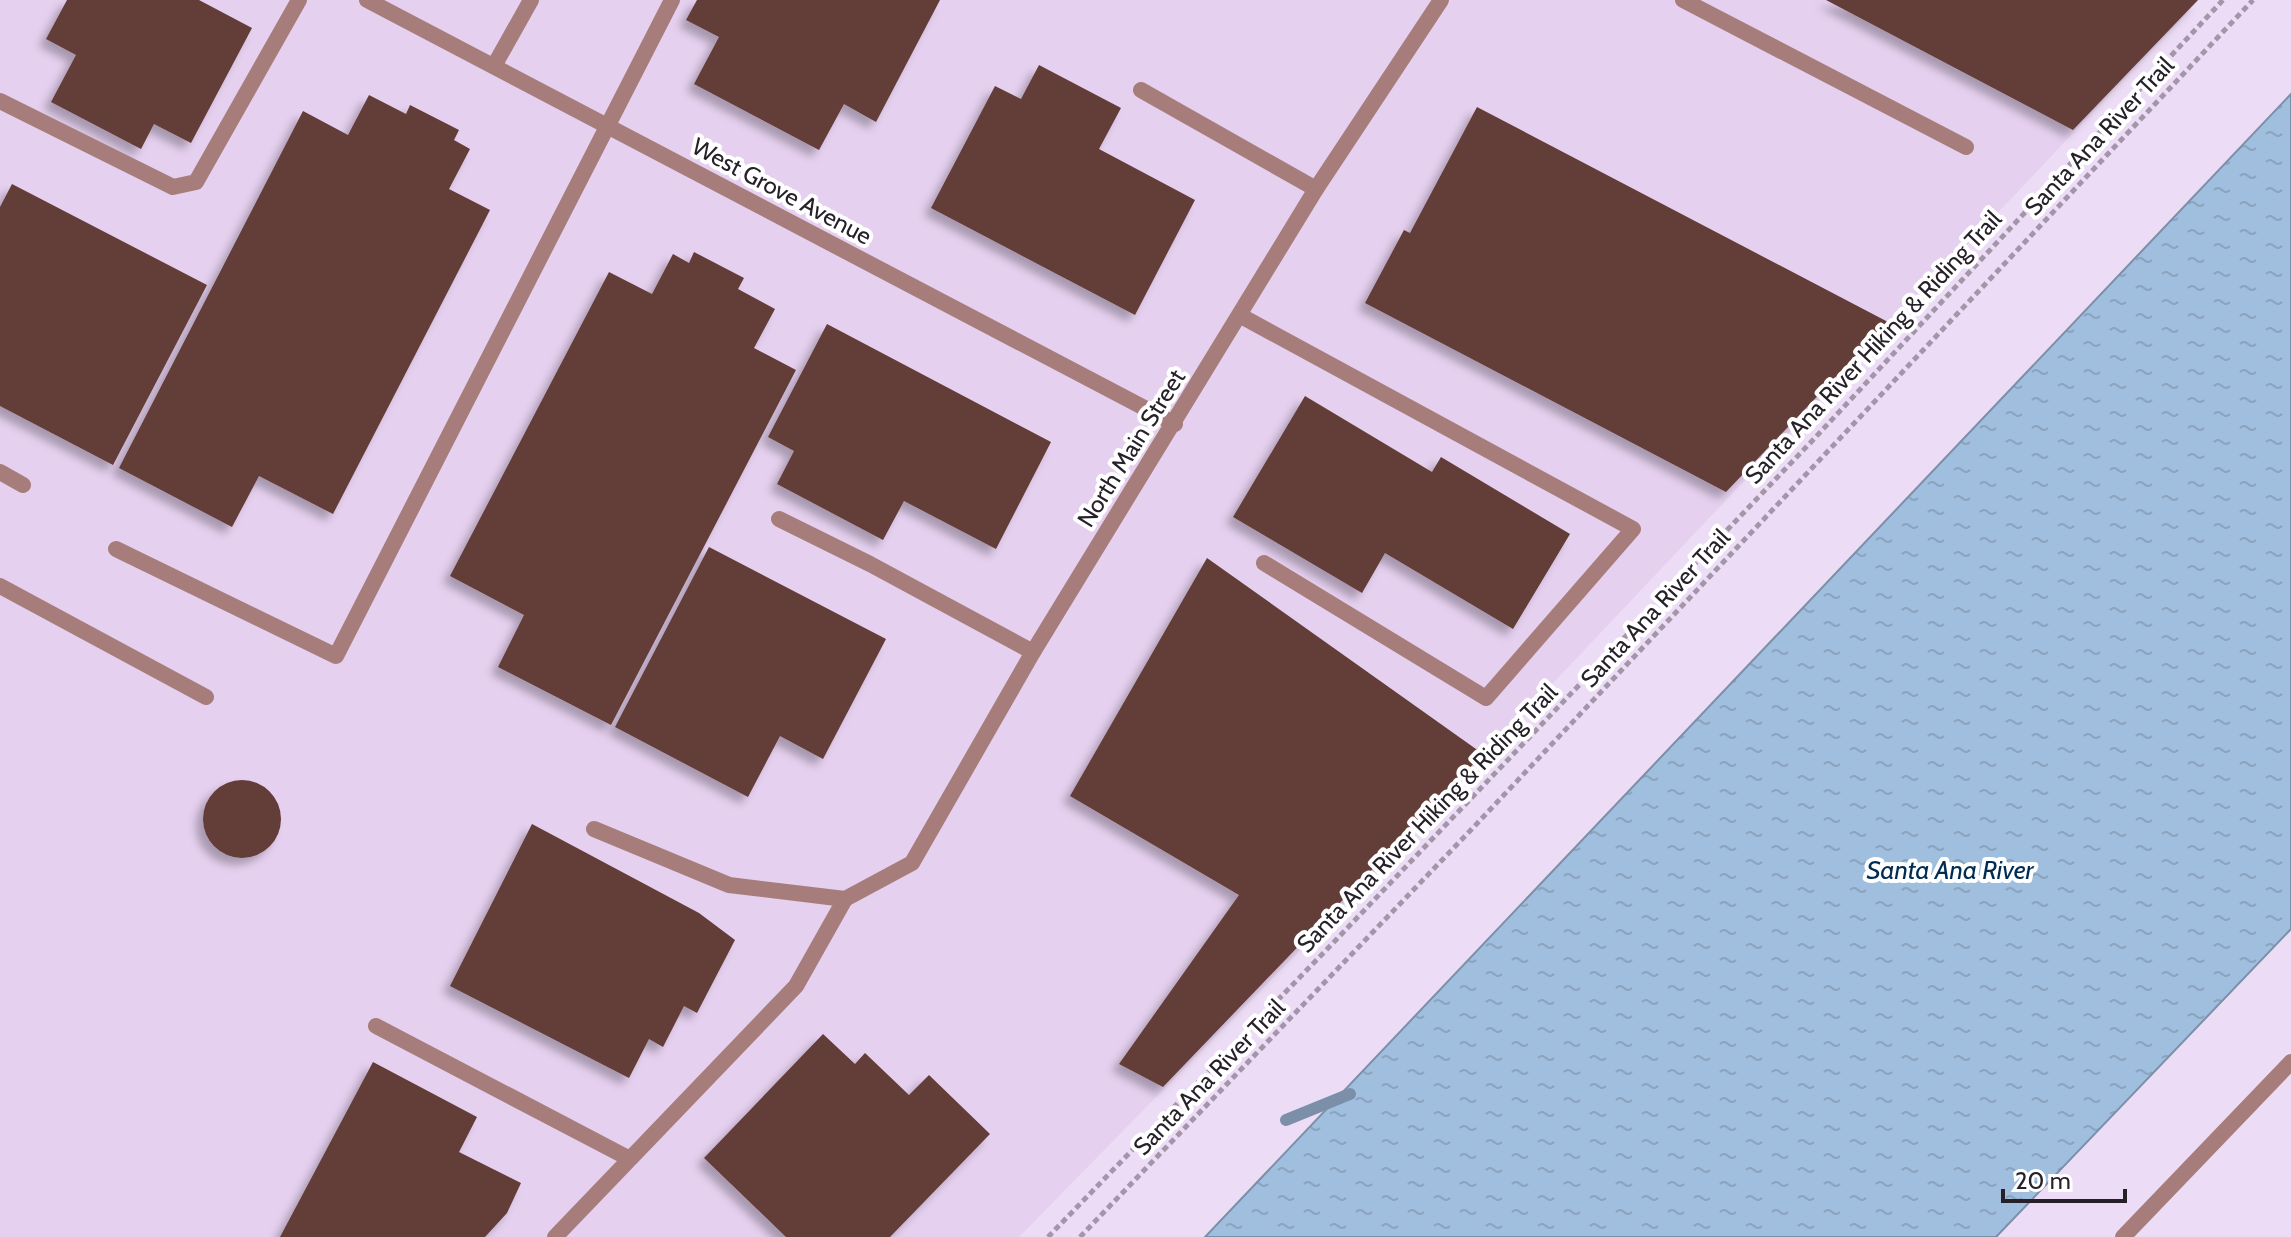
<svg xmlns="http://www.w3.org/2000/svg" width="2291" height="1237" viewBox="0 0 2291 1237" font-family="Cabin,sans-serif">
	<defs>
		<pattern id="water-ripples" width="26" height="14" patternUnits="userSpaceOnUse" patternTransform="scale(2)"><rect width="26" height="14" fill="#a0bede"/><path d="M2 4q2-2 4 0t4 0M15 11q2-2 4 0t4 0" fill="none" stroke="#8aa3be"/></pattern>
		<filter id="shadow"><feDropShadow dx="-7" dy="7" stdDeviation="4" flood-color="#0004"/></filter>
	</defs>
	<rect width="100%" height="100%" fill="#eddcf5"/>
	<path fill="#e5d0ef" d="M0,0H2199L1311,939L1019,1237H0Z"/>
	<path fill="url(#water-ripples)" stroke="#7b8fa8" stroke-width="2" d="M2291,94V929L1996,1237H1205Z"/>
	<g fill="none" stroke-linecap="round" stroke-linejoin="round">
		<path stroke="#7b8fa8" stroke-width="12" d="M1286,1120L1350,1094"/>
	</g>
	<path fill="#633c39" filter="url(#shadow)" d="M67,0H199L252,28L191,143L154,124L141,149L51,102L76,55L46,39Z
		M697,0H940L876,122L844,104L819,150L694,84L719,37L686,20Z
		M1826,0H2198L2073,130Z
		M1039,65L1121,108L1099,149L1195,200L1135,315L931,208L995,86L1021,99Z
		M369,95L406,114L410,105L459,130L454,140L470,149L449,189L490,210L333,514L259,476L232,527L119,468L303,111L348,135Z
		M1477,107L1888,322L1726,492L1365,303L1404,230L1410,233Z
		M12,184L207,285L113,465L0,406V207Z
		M694,252L744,278L738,289L775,309L754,348L796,370L611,725L498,667L524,615L450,576L609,272L652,294L673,254L689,263Z
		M827,324L1051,442L996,549L904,501L883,540L777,484L794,451L768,437Z
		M1305,396L1432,472L1441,457L1570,534L1513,629L1385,553L1362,593L1233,517Z
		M709,547L886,639L823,759L780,736L748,797L615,727Z
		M1207,558L1483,754L1163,1087L1119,1064L1239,895L1070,796Z
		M203 819a39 39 0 1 1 78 0a39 39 0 1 1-78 0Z
		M532,824L699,913L735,940L697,1013L684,1006L663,1047L649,1039L629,1078L450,986Z
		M823,1034L855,1064L865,1053L909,1095L929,1075L990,1134L890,1237H786L704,1158Z
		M373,1062L477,1117L459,1152L521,1183L507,1213L485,1237H280Z"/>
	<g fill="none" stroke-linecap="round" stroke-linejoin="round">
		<path stroke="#a396a9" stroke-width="5" stroke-dasharray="6 4" stroke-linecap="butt" d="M1048,1237L1334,942L1812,441L2223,0
			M1080,1237L1469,832L2253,0"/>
		<path stroke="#a77d7b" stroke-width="16" d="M1683,0L1966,147
			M494,66L531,0
			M1141,90L1316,189
			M0,101L173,187L196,182L299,0
			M1241,316L1633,529L1486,698L1264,563
			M0,472L23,485
			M779,519L870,564L1033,652
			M116,549L336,656L672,0
			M0,586L206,697
			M376,1026L630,1159
			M555,1237L796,986L845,899L729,885L594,829
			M2123,1237L2291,1062"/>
		<path stroke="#a77d7b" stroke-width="16" d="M367,0L1175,424
			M845,899L912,863L1033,652L1316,189L1441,0"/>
	</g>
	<g text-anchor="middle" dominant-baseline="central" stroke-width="8" stroke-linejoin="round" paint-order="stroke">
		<g font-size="24" fill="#262029" stroke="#fff">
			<text transform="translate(2099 136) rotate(-47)">Santa Ana River Trail</text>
			<text transform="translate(782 191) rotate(28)">West Grove Avenue</text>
			<text transform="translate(1873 347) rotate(-47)">Santa Ana River Hiking &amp; Riding Trail</text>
			<text transform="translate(1131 448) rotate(-58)">North Main Street</text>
			<text transform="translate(1655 608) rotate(-47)">Santa Ana River Trail</text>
			<text transform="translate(1427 818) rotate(-46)">Santa Ana River Hiking &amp; Riding Trail</text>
			<text transform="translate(1209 1077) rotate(-46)">Santa Ana River Trail</text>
		</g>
		<g font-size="26" font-style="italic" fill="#002c54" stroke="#fff">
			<text x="1950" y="870">Santa Ana River</text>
		</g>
	</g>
	<path d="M2003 1189v12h122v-12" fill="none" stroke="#262029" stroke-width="4"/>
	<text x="2015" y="1189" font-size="24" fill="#262029" stroke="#ffffff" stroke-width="6" paint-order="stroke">20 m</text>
</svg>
